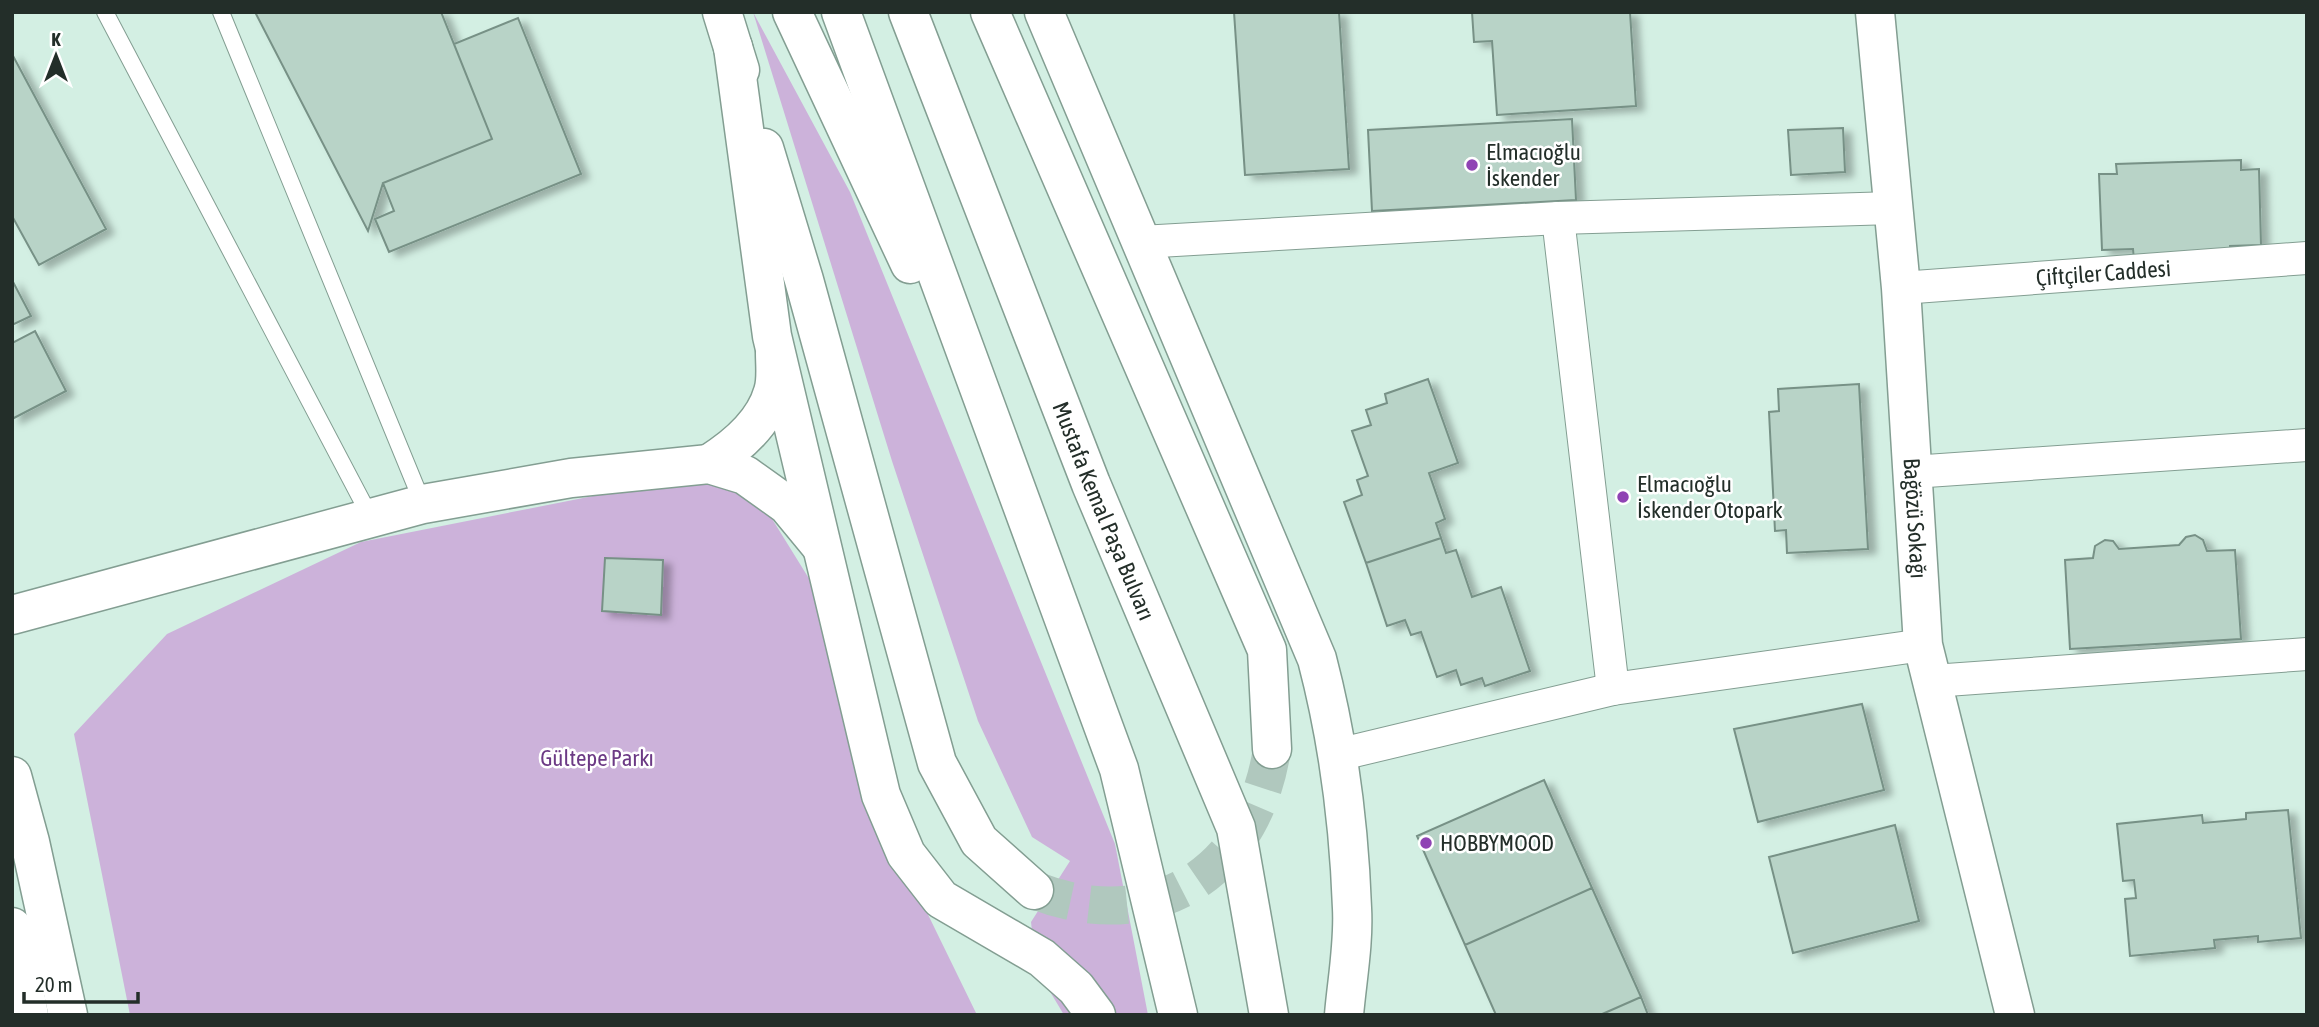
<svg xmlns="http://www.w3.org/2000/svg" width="2319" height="1027" viewBox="0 0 2319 1027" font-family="'Asap Condensed',sans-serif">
	<defs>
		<filter id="shadow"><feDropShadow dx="8" dy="4.5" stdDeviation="3.5" flood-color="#0004"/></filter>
	</defs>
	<rect width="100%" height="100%" fill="#d3efe3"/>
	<path fill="#ccb2da" d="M753,12L850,192L1115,844L1148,1015H1064L1036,968L1031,922L1070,861L1032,837L978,721L892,461Z
		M684,478L756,493L826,606L876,808L977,1015H130L74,734L167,634L361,542Z"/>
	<path fill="#b8d3c7" stroke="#779186" stroke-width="2" filter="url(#shadow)" d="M255,12H441L492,139L383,183L368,231Z
		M1234,12H1339L1349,169L1245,175Z
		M1472,12H1630L1636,106L1497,115L1492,41L1474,42Z
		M518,18L581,174L389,252L375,219L394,211L383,183L492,139L454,44Z
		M12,54L106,229L39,265L12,216Z
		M1572,119L1576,200L1372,211L1368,130Z
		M1843,128L1845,172L1791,175L1788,130Z
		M2241,160V170L2259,169L2261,245L2230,246V258L2134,261L2133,249L2102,250L2099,174H2117L2116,164Z
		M12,280L31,316L12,325Z
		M35,331L66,391L12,419V343Z
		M1428,379L1458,463L1429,473L1445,519L1436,523L1441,538L1366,563L1344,502L1362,495L1357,480L1368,476L1352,431L1371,425L1366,410L1387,403L1385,394Z
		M1859,384L1868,549L1787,553L1786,530L1775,531L1769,412L1779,411L1778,389Z
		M2195,535L2203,540L2207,551L2235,550L2241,639L2070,649L2065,560L2093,558L2095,546L2105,540L2113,541L2119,549L2179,545L2186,537Z
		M1441,538L1446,553L1456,550L1472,597L1501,587L1530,671L1485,686L1482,678L1461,685L1456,670L1437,677L1421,632L1411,635L1405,620L1387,626L1366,563Z
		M605,558L663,560L661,615L602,611Z
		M1862,704L1884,790L1758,822L1734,729Z
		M1544,780L1592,888L1465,945L1417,836Z
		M2288,810L2301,938L2258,942V936L2214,940L2215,948L2130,956L2125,899L2136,898L2134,880L2123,881L2117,824L2202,815L2203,823L2246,819V813Z
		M1895,825L1919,921L1793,953L1769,857Z
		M1592,888L1641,997L1600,1015H1496L1465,945Z
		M1641,997L1648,1015H1600Z"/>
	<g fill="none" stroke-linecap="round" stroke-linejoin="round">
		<path stroke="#b0c8be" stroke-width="38" stroke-dasharray="38 19" stroke-linecap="butt" d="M1034,890C1153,937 1253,874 1272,749"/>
		<g stroke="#839e92" stroke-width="18">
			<path id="lane" d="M105,12L371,518
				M221,12L423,504"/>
		</g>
		<g stroke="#839e92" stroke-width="34">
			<g id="street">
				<path d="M1558,218L1613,689"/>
				<path d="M1141,242L1558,218L1893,208"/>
				<path id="s1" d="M1901,288L2307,258"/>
				<path d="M1912,472L2307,445"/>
				<path d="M1933,681L2307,654"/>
				<path d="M1337,755L1613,689L1923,645"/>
			</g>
		</g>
		<g stroke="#839e92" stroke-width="41">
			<g id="secondary">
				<path id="s2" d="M1875,12L1901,288L1923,645L2015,1015"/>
				<path d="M709,464C736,447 764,424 773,392C777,380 775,365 775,353"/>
				<path d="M12,615L423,504L571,478L709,464L745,475L787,505L820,545"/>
				<path d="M12,776L30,842L68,1015"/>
				<path d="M12,927L29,1015"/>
			</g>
		</g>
		<g stroke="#839e92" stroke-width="41">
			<g id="primary">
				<path d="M722,12L740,70"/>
				<path d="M792,12L910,264"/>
				<path d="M841,12L1119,769L1178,1015"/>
				<path id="s3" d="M908,12L1091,484L1236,828L1269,1015"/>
				<path d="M990,12L1267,650L1272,749"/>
				<path d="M1044,12L1317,659C1338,739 1349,825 1352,908C1354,943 1347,980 1344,1015"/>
				<path d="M733,47L772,336L881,795L906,854L941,899L1042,958L1076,988L1096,1015"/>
				<path d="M764,148L804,280L937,763L979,841L1034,890"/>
			</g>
		</g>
		<use href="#lane" stroke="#fff" stroke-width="16"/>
		<use href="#street" stroke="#fff" stroke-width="32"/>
		<use href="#secondary" stroke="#fff" stroke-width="38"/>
		<use href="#primary" stroke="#fff" stroke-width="38"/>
	</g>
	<g fill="#8f43b4" stroke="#fff" stroke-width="2.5">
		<circle cx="1472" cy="165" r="7"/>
		<circle cx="1623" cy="497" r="7"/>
		<circle cx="1426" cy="843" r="7"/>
	</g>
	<g text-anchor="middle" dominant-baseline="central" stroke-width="5" stroke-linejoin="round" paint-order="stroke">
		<g font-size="23" fill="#232e29" stroke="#fff" text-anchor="start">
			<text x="1486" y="152">Elmacıoğlu<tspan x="1486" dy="26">İskender</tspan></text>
			<text x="1637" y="484">Elmacıoğlu<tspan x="1637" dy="26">İskender Otopark</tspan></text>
			<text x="1440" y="843">HOBBYMOOD</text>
		</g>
		<g font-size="23" fill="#232e29" stroke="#fff">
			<text stroke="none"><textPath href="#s1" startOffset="203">Çiftçiler Caddesi</textPath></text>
			<text stroke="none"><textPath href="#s3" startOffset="536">Mustafa Kemal Paşa Bulvarı</textPath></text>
			<text stroke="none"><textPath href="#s2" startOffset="508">Bağözü Sokağı</textPath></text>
		</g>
		<g font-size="23" fill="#6c3a85" stroke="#fff">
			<text x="597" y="758">Gültepe Parkı</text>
		</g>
	</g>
	<rect width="2319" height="1027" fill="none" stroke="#232e29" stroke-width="28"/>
	<g transform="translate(56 56)" stroke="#ffffff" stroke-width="5" paint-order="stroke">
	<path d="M0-5L12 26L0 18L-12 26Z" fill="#232e29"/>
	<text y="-10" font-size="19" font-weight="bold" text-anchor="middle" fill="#232e29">K</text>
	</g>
	<path d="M24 992v10h114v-10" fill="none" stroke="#232e29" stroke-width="3.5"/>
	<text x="35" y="992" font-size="21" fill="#232e29" stroke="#ffffff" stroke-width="5" paint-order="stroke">20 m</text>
</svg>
